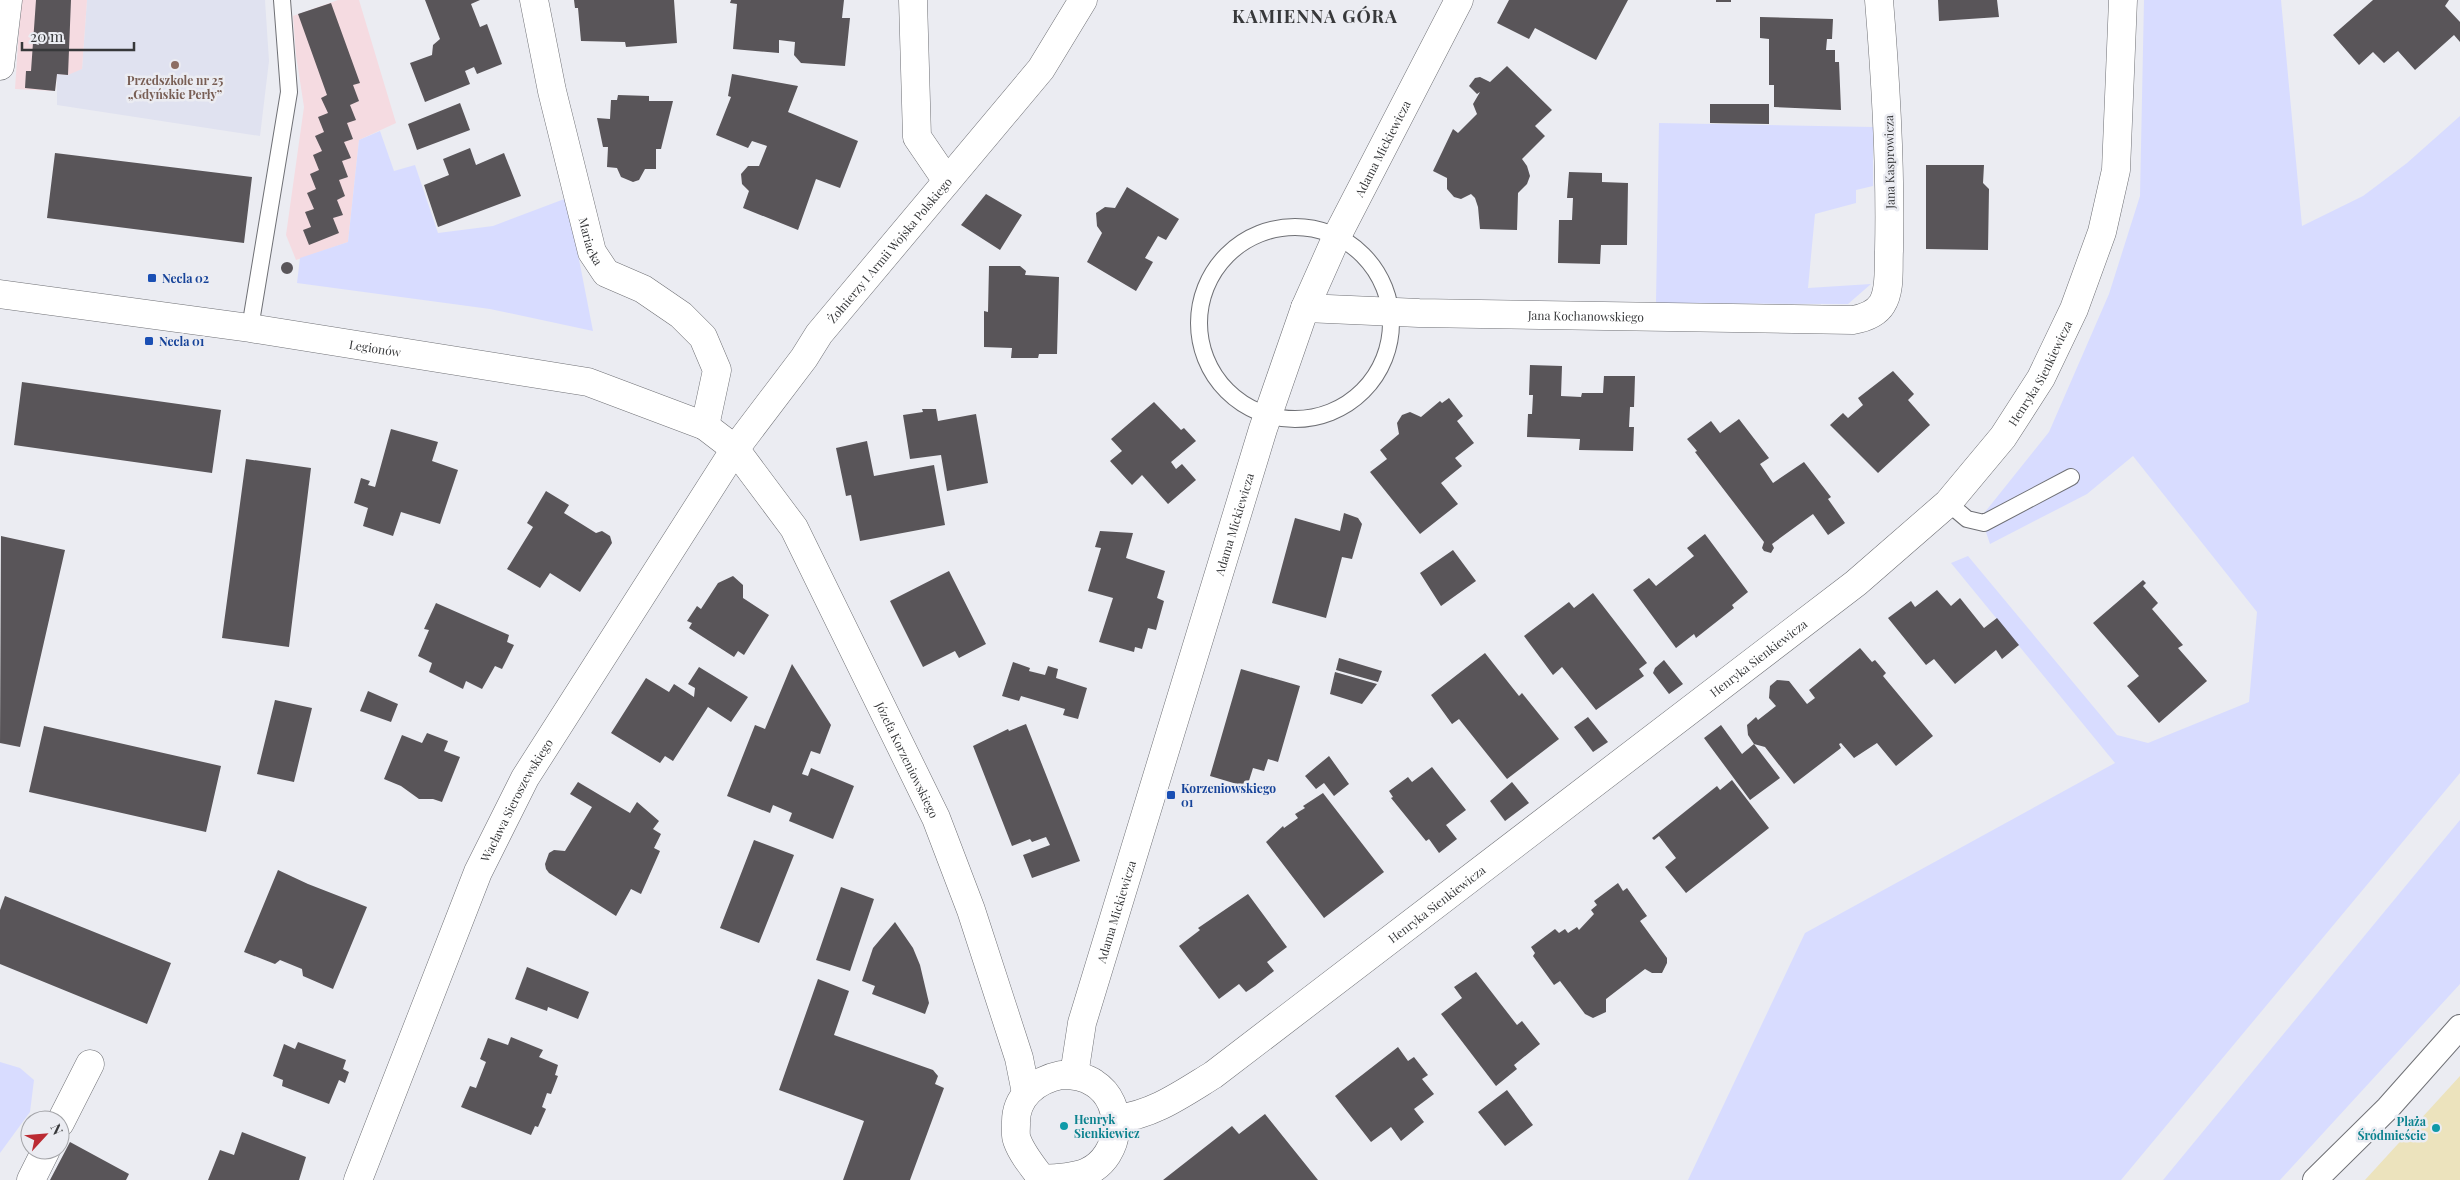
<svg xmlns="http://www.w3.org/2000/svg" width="2460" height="1180" viewBox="0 0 2460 1180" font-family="'Playfair Display',serif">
	<rect width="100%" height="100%" fill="#ebecf2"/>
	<path fill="#e0e2f0" d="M87,0H265L269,61L260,136L57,105V74L82,69Z"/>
	<path fill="#f5dbe1" d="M21,0H87L82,69L68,75L57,74L55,91L15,89Z
		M338,0H359L396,123L359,140L348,242L296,260L286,235L304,107L296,55L293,16Z"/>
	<path fill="#d8dcff" d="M2144,0H2281L2302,226L2363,196L2407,163L2460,116V773L2121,1180H1688L1805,933L2115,763L1951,563L1968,556L2117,735L2148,743L2249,702L2257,612L2133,456L2087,494L1990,544L1981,517L2049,432L2109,294L2140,196Z
		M1659,123L1873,127V186L1856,190V203L1815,214L1808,288L1871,284L1848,304L1656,303Z
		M380,131L394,171L415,165L438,233L493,226L567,198L593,331L490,309L297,283L300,258L348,242L359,140Z
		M2460,820V984L2280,1180H2163Z
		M0,1062L20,1068L34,1080L30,1112L0,1153Z"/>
	<path fill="#ece3bd" d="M2460,1076V1180H2365Z"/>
	<path fill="#595559" d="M36,0H71L68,75L57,74L55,91L25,88L26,71H31Z
		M425,0H480L471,4L480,27L487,24L502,64L477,74L474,67L465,71L470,84L425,102L410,63L432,55L433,45L440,39Z
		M574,0H674L677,43L626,47L625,42L581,41L578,8H575Z
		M731,0H844L842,18H850L845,66L801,63L794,55L795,42L779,40V53L733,49L737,4L730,3Z
		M1509,0H1628L1596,60L1535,28L1529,39L1497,23Z
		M1716,0H1731V2H1716Z
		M1938,0H1997L1999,17L1939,21Z
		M2373,0H2449L2445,6L2460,22V42L2454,35L2415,70L2398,51L2384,63L2373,52L2359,65L2333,35Z
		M331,3L360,83L353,85L359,101L350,105L356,120L347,123L353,139L344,142L351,158L342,161L348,177L339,180L345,196L337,200L343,215L333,218L339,233L309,245L303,230L311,227L305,212L314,209L307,193L316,189L310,174L319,170L313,155L322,151L315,136L324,132L318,117L328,113L321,98L327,95L298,14Z
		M1760,17L1833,19L1832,39H1827L1826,50H1835V62H1839L1841,110L1774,107V85H1769V39L1760,38Z
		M1507,66L1552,110L1535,126L1545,136L1522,159L1527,166L1530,176L1527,184L1518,193L1517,230L1480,229L1478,207L1475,198L1471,194L1461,199L1454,197L1447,189V178L1433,171L1453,129L1458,133L1477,114L1473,104L1480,92L1477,94L1469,86L1475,78L1480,77L1490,82Z
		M732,74L798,86L788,112L858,141L840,188L816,179L798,230L743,208L749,191L742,184L741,174L748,166H759L767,146L752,141L748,148L716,135L731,97L728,96Z
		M618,95L649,96V101H673L661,149H656V169H645L639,180L633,182L621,177L617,168L607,167L608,147H603L597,118L610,119L611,100H617Z
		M460,103L470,130L417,150L408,124Z
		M1710,104H1769V124L1710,123Z
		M470,148L476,165L504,153L521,196L438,227L424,185L449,175L443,159Z
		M55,153L252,177L244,243L47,218Z
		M1926,165H1984L1983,183L1989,189L1988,250L1926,249Z
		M1569,172L1602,173V182L1628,183L1627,245H1601L1600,264L1558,263L1559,220H1572L1573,198H1567Z
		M1127,187L1179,219L1166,240L1158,236L1145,258L1153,262L1136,291L1087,262L1102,233L1097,226L1096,213L1105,207L1115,208Z
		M986,194L1022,215L1000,250L961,225Z
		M281 268a6 6 0 1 1 12 0a6 6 0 1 1-12 0Z
		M989,266H1020L1026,271L1025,275L1059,277L1057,354H1039L1038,358H1011L1012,348L984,347V311L988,312Z
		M1530,365L1562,366L1561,396L1581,397L1582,393H1603L1604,376H1635L1634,407H1630L1629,427H1634L1633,451L1579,450L1580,439L1527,437L1528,414H1532L1533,395H1529Z
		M1893,371L1914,394L1908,400L1930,425L1878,473L1830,425L1843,413L1848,418L1863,405L1858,398Z
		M22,382L221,410L212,473L14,445Z
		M1449,398L1463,416L1457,421L1474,443L1455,458L1462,466L1441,483L1458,504L1420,534L1370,472L1387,459L1380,450L1399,434L1397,423L1402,415L1410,412L1421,417L1440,401L1442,403Z
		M1154,402L1181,430L1184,428L1196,441L1171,462L1176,469L1182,464L1196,480L1168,504L1142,475L1132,485L1110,461L1122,451L1111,439Z
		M922,409H936L938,421L976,414L988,483L947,491L941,455L910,459L903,415L923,412Z
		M1739,419L1769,458L1760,464L1773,483L1804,462L1831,497L1828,499L1845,523L1828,535L1813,514L1772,544L1774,548L1771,553L1764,551L1762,548L1764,542L1695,452L1697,451L1687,439L1711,421L1720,433Z
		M391,429L438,442L432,461L458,470L440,524L401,512L393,536L363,526L368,508L354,503L361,478L370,481L368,485L375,487Z
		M867,441L874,476L934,465L945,525L860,541L851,495L846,496L836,448Z
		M246,459L311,468L289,647L222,638Z
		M546,491L569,505L564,513L596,533L602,531L610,536L612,543L580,592L550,573L540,588L507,569L533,527L527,523Z
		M1344,513L1358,518L1362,524L1352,559L1342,557L1326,618L1272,603L1295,518L1340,531Z
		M1100,531L1133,533L1126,558L1165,571L1157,598L1164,601L1156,630L1148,628L1142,649L1135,647L1134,652L1099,642L1113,598L1088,591L1101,548L1095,547Z
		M1705,534L1748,592L1732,605L1734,608L1696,638L1694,634L1676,648L1633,590L1649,578L1656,586L1694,556L1687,548Z
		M1,536L65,550L20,747L0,743Z
		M1453,550L1476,581L1441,606L1420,573Z
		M949,571L986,644L959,658L955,651L923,667L890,601Z
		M733,576L743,585V598L769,615L744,655L738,651L734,657L689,628L692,623L687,621L697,606L701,609L718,583Z
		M2143,580L2146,583L2143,586L2158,603L2152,609L2183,645L2178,648L2207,681L2159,723L2127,686L2139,676L2093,623Z
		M1937,590L1951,606L1960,598L1984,628L1997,618L2019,645L2002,659L1996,650L1955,684L1934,659L1926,665L1888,618L1911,601L1915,607Z
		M1593,593L1647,663L1639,669L1644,676L1596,710L1562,667L1553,675L1524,636L1569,602L1574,608Z
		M436,603L509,635L507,642L514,645L502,669L495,666L482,689L466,681L463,689L429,672L432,663L418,656L429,630L424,629Z
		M1860,648L1872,662L1875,660L1886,673L1883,676L1933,736L1896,766L1877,743L1854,758L1841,743L1839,744L1841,748L1794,784L1765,747L1754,744L1748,735L1747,725L1756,717L1758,720L1776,706L1769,698L1770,686L1777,680L1789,681L1807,704L1815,698L1809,690Z
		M1485,653L1519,696L1522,693L1559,739L1507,779L1459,719L1452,724L1431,695Z
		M1339,658L1382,671L1378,682L1336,670Z
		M1664,660L1683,684L1669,694L1653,673L1655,668Z
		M1013,662L1030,668L1029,671L1045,675L1048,666L1058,669L1056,678L1087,688L1078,719L1063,715L1065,709L1021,696L1019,701L1002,696Z
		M792,664L831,725L820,754L811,751L802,774L808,776L811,768L854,786L833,839L789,821L792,813L773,805L770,813L727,796L755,725L765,729Z
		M699,667L748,697L731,722L708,707L673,761L665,756L660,763L611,733L646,678L669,692L674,684L694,697L695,688L688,684Z
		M1241,669L1300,686L1278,762L1268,759L1264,771L1253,768L1247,787L1210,776Z
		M1335,672L1377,684L1362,704L1330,694Z
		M368,691L398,704L391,722L360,711Z
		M275,700L312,708L294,782L257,774Z
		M1588,717L1608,742L1593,752L1574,727Z
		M1026,724L1080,861L1032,878L1023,855L1050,845L1046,837L1032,842L1030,839L1012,846L973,746L1008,729L1009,731Z
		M1721,725L1742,754L1754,744L1780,778L1750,800L1704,738Z
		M44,726L221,766L206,832L29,792Z
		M427,733L448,741L444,751L460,757L442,802L433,799H419L401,786L384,779L402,735L422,743Z
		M1329,756L1349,784L1334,796L1324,783L1316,789L1305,776Z
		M1432,767L1466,810L1446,825L1457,839L1439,853L1429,839L1426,841L1391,798L1393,797L1389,791L1408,777L1412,782Z
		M1732,780L1769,828L1686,893L1665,867L1676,858L1659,836L1654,840L1652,838L1717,786L1720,790Z
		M578,782L630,813L637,802L659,821L653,829L661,834L654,848L660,851L641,894L631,889L616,916L549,873L546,869L545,864L549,853L554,850L565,851L592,807L570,794Z
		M1512,782L1529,803L1505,821L1490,801Z
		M1323,793L1384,872L1324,918L1266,842L1283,826L1284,828L1298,818L1295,814L1305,808L1303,806Z
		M754,840L794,855L759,943L720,928Z
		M278,870L308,884L367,907L333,989L303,976L302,969L280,960L275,964L244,952Z
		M1618,883L1623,891L1627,888L1647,916L1640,921L1667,958V963L1662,973H1652L1645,969L1606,999V1012L1593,1018L1585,1014L1560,981L1554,985L1533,956L1535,953L1531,947L1555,929L1559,933L1565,929L1568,933L1577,927L1579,930L1594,914L1591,910L1597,905L1594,901Z
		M841,887L874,899L850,971L816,960Z
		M1248,894L1287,947L1267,962L1274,971L1255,986L1246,992L1239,984L1219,999L1179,946L1200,930L1198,928Z
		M5,896L171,963L147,1024L0,964V910Z
		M895,922L913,948L920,965L929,1003L925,1014L872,994L875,986L862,981L873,948Z
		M527,967L589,992L578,1019L548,1007L547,1011L515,999Z
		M1476,972L1517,1025L1522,1021L1540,1044L1514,1065L1517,1069L1496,1086L1441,1014L1462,998L1454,987Z
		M818,979L849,991L834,1035L933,1070L938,1076L935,1084L944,1088L910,1180H843L864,1121L779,1090Z
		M511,1037L543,1050L539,1057L558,1065L555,1075L558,1076L551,1094L547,1093L542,1107L546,1109L538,1127L535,1126L531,1135L461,1107L470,1086L476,1088L486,1062L480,1059L488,1038L508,1045Z
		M298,1042L346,1060L343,1069L349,1072L345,1083L339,1080L329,1104L282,1086L283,1080L273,1076L284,1044L295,1049Z
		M1398,1047L1408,1061L1414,1057L1428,1075L1422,1079L1434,1094L1414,1109L1424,1122L1401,1141L1391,1127L1371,1142L1335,1096Z
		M1507,1090L1533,1125L1505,1146L1478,1112Z
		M1265,1114L1318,1180H1163L1232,1126L1239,1134Z
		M242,1132L306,1157L299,1180H208L220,1150L234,1155Z
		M70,1142L129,1174L126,1180H50Z"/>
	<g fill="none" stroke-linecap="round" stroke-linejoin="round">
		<g stroke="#6f7075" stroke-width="18">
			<path id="service" d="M1199 323a96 96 0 1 1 192 0a96 96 0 1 1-192 0Z
				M250,328L289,92L282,0
				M1948,503L1967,519L1984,523L2071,477"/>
		</g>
		<g stroke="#6f7075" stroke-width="26">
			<path id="pedestrian" d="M2315,1180L2388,1108L2460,1027"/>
		</g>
		<g stroke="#6f7075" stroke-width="29">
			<g id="minor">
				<path id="s1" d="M534,0L552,91L592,252L606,273L643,289L681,315L703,337L717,370L705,426"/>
				<path d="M913,0L917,137L947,181"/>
				<path d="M0,66L8,0"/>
				<path id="s2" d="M0,294L250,328L588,382L705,426L735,449L794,528L936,818L971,910L1019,1058L1026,1093"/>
				<path id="s3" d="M1305,308L1419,313L1853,320C1864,318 1876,314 1882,304C1891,290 1888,267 1889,251C1891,167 1886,84 1879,0"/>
				<path d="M1061,1075C1072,1075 1084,1076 1094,1083C1126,1103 1122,1156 1087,1172C1074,1178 1056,1178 1042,1179C1033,1167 1022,1154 1017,1140C1015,1135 1016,1129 1016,1124C1015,1097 1036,1080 1061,1075Z"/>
				<path id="s4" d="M1074,1075L1082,1023L1263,429L1305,308L1337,236L1459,0"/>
				<path id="s5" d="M1116,1119C1153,1115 1182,1094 1213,1075L1856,583L1948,503L2003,437L2041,378L2074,309L2102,232L2116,170L2123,0"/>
				<path d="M60,1123L90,1064"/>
				<path d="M31,1180L46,1150"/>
				<path id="s6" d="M358,1180L478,872L525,778L735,449L804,358L819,334L1041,69L1083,0"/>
			</g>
		</g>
		<use href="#service" stroke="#fff" stroke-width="16"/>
		<use href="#pedestrian" stroke="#fff" stroke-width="24"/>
		<use href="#minor" stroke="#fff" stroke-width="28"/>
	</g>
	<circle fill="#8d6e63" stroke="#ebecf2" stroke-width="2" cx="175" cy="65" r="5"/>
	<g fill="#1a4fb4" stroke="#ebecf2" stroke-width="2">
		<rect x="147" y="273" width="10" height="10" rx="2.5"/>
		<rect x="144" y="336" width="10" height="10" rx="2.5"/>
		<rect x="1166" y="790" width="10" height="10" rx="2.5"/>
	</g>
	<g fill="#0f9aa8" stroke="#ebecf2" stroke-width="2">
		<circle cx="1064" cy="1126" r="5"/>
		<circle cx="2436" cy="1128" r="5"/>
	</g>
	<g text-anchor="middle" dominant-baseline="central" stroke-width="5" stroke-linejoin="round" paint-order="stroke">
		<g font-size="12" font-weight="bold" fill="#785e54" stroke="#ebecf2">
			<text x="175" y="80">Przedszkole nr 25<tspan x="175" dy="14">„Gdyńskie Perły”</tspan></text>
		</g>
		<g font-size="12" fill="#37383a" stroke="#ebecf2">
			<text stroke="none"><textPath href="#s4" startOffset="979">Adama Mickiewicza</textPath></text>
			<text transform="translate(1889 162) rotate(-91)">Jana Kasprowicza</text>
			<text stroke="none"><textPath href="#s1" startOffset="248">Mariacka</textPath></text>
			<text stroke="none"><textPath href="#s6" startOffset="1078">Żołnierzy I Armii Wojska Polskiego</textPath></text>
			<text stroke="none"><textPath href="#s3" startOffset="281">Jana Kochanowskiego</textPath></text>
			<text stroke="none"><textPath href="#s2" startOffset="379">Legionów</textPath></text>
			<text stroke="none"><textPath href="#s5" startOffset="1199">Henryka Sienkiewicza</textPath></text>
			<text stroke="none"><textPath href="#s4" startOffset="574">Adama Mickiewicza</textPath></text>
			<text stroke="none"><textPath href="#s5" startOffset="794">Henryka Sienkiewicza</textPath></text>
			<text stroke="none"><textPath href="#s2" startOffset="1114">Józefa Korzeniowskiego</textPath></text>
			<text stroke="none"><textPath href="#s6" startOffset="412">Wacława Sieroszewskiego</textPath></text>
			<text stroke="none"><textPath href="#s5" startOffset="389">Henryka Sienkiewicza</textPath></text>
			<text stroke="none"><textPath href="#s4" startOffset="169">Adama Mickiewicza</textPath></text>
		</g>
		<g font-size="12" font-weight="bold" fill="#164399" stroke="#ebecf2" text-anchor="start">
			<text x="162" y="278">Necla 02</text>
			<text x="159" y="341">Necla 01</text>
			<text x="1181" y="788">Korzeniowskiego<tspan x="1181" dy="14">01</tspan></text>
		</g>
		<g font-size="12" font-weight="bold" fill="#0d838f" stroke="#ebecf2" text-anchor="start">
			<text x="1074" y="1119">Henryk<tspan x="1074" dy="14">Sienkiewicz</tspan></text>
			<text x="2426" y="1121" text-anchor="end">Plaża<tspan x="2426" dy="14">Śródmieście</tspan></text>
		</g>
		<g font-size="18" font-weight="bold" letter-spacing="1" fill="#37383a" stroke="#ebecf2">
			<text x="1315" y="16">KAMIENNA GÓRA</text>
		</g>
	</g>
	<g transform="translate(45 1135) rotate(64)"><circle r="24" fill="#ebecf2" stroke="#a3a4a8"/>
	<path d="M0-4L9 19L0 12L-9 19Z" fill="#bb2b33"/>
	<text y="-8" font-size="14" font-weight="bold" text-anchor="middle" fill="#37383a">N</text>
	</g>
	<path d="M22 42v8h112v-8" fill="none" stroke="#37383a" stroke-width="2.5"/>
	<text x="30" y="42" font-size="15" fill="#37383a" stroke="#ebecf2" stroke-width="4" paint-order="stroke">20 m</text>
</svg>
